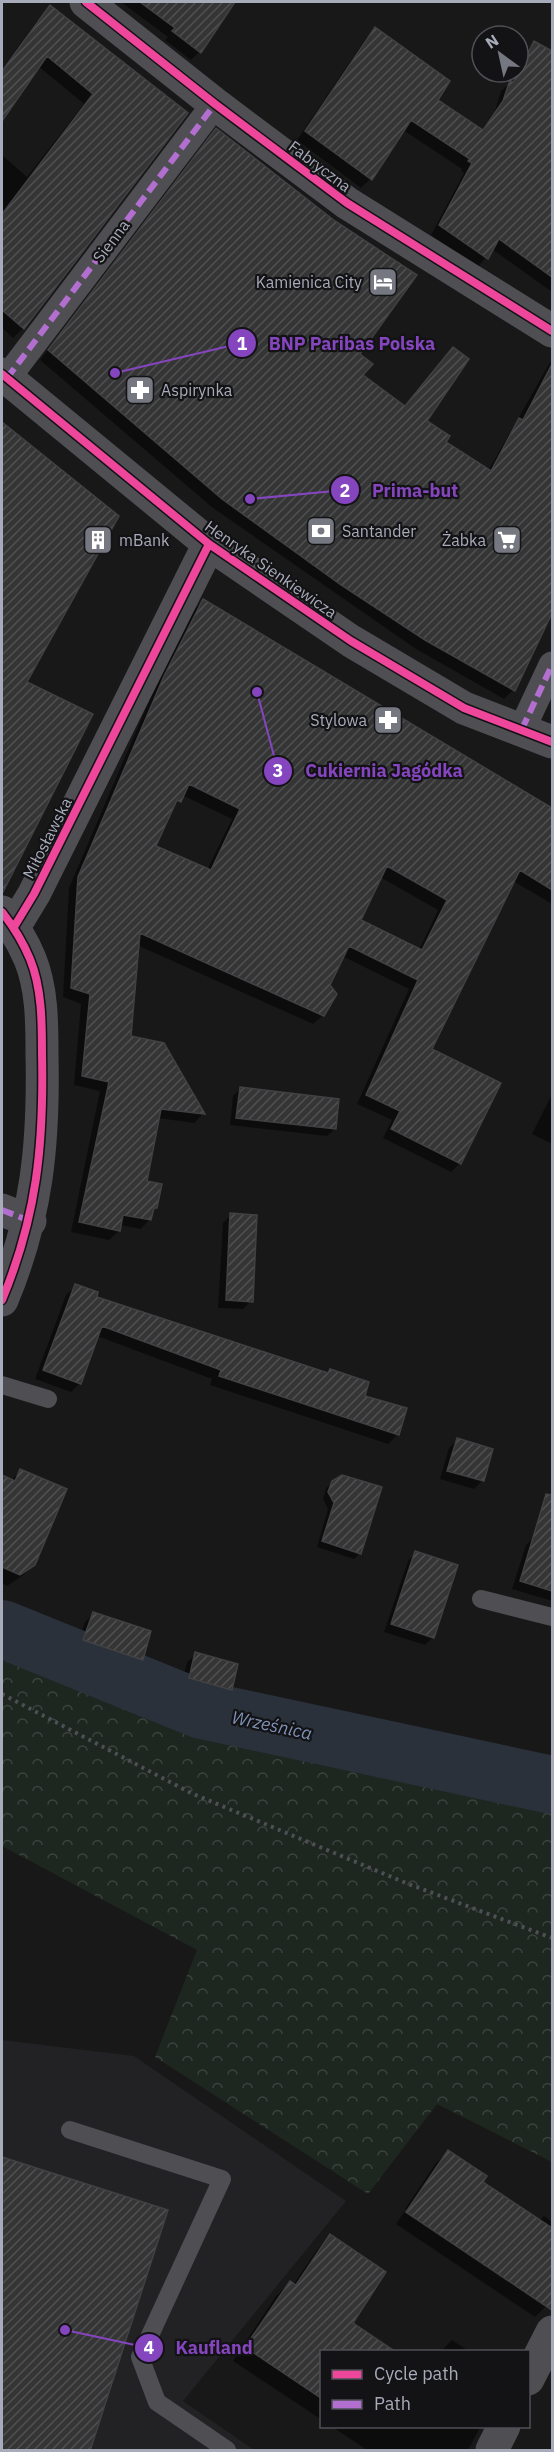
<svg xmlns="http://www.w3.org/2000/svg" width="554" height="2452" viewBox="0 0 554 2452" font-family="'IBM Plex Sans',sans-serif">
	<defs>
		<pattern id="park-crowns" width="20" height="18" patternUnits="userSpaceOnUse" patternTransform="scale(1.5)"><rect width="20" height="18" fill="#1e2620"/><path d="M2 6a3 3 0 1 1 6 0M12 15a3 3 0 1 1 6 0" fill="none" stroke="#3c433e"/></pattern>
		<pattern id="building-hatch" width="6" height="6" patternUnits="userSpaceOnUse" patternTransform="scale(1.5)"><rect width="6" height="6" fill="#353536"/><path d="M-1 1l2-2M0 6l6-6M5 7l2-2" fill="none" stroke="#4f5051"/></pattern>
	</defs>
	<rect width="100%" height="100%" fill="#181818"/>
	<path fill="#222225" d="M2,2040L134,2056L346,2201L183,2401L254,2450H2Z"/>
	<path fill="url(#park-crowns)" d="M2,1643L196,1724L552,1801V2162L437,2104L368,2194L155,2057L197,1950L2,1846Z"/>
	<path fill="#0007" fill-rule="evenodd" d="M121,2H227L228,9L199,52L191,60L165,40L168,37Z
		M46,11L186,113L23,328L13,338L2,328V155L27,177L84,104L38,66L2,119V69L36,22Z
		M375,29L435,100L481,131L495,111L501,91L510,83L515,72H518V66L525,52L534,43L552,53V165L543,184L552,189V292L492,249L478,267L431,235L464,173L461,171L462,169L403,130L370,179L361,188L297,140L366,38Z
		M207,139L357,354L361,375L425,421L444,443L488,471L552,359V609L513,690L504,699L416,649L213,508L40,360Z
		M2,424L117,516L25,682L8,879L2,885Z
		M203,601L552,810V904L513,881L430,1049L460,1163L451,1172L383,1138L392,1120L357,1104L409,989L342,956L328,985L323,1015L313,1024L137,945L130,1037L163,1045L203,1114L194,1123L158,1118L145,1183L150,1219L141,1229L120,1225L119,1231L109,1240L71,1232L100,1091L74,1085L81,1004L63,997L69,888L155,687L194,610ZM182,795L232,819L207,870L154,847L170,811ZM380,877L438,910L419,950L359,921Z
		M241,1088L335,1129L327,1136L230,1125L233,1096Z
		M552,1094V1144L532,1134Z
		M231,1215L251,1301L243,1309L218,1308L223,1223Z
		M76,1286L95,1298L327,1374L363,1397L405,1409L397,1435L388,1444L210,1385L212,1379L97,1336L80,1383L71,1392L35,1379L66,1295Z
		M457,1440L491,1450L482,1481L474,1489L440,1479L449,1448Z
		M20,1471L34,1564L22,1576L7,1586L2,1583V1477L11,1481Z
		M333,1482L360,1553L354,1559L317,1547L328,1509L323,1499L326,1488Z
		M534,1537L552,1542V1601L512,1589L526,1545Z
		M416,1553L433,1637L425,1645L384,1632L408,1561Z
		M93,1614L142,1659L133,1667L76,1648L85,1622Z
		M196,1654L231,1689L222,1697L181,1686L187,1662Z
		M448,2152L481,2182L539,2221L544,2216L552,2222V2293L546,2306L535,2317L396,2224L404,2212L544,2306V2303L405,2209L436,2163Z
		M2,2159L166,2211L89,2450H2Z
		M330,2236L350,2323L322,2352V2420L233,2361L276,2296L290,2283L293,2285L317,2250Z
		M452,2340L470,2352H440Z
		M331,2426H481L468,2450H367Z"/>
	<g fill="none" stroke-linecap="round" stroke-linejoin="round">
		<path stroke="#2a313b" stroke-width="58" d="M2,1629L202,1710L552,1785"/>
	</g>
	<path fill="url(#building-hatch)" stroke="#414144" stroke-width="1.5" fill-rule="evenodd" d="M140,2H235L201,53L172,31L175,28Z
		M50,5L188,113L24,329L2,310V214L93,94L47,56L2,121V71Z
		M375,27L450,81L438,100L483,130L503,101L510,80L513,82L534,41L552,51V277L499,239L488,259L439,225L472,163L468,161L470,159L411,120L372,180L305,131Z
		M216,128L335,221L417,275L360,354L373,364L363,375L405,406L453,347L469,359L427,421L450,436L446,442L491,471L519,418L523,420L552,364V613L515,691L425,640L341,585L222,499L48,350Z
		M2,422L119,516L27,682L93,714L2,894Z
		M203,599L552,808V890L520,870L432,1049L501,1083L461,1164L391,1129L400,1111L366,1095L418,980L349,946L330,985L337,994L324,1016L140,933L131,1036L164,1043L205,1114L161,1109L147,1181L162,1184L157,1208H154L151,1220L123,1215L120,1231L79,1222L109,1082L82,1076L90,994L71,988L78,877L164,676ZM189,784L240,809L211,870L156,846L177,800L181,802ZM387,866L447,900L422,950L361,920Z
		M240,1087L339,1099L336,1129L236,1118Z
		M230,1213L257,1215L253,1302L226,1300Z
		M75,1284L98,1292L97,1297L328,1373L330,1369L369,1382L365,1396L407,1408L399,1435L219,1376L221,1370L102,1326L81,1384L43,1370Z
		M457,1438L493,1449L484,1481L447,1471Z
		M20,1469L67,1489L35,1565L20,1575L2,1567V1475L15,1481Z
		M342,1475L382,1487L361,1554L322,1541L334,1503L328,1492L332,1481Z
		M546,1494L552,1495V1591L520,1581Z
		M415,1551L458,1565L434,1638L391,1624Z
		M93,1612L151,1631L143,1660L83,1640Z
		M195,1652L238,1664L232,1690L189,1678Z
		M448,2150L487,2176L483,2182L552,2228V2310L406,2212Z
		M2,2157L168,2210L90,2451H2Z
		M330,2234L386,2272L353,2323L396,2352H321V2398L245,2347L290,2281L296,2285Z"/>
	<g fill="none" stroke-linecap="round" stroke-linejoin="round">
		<path stroke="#4e4f54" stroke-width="4" stroke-dasharray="3 4.5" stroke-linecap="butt" d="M2,1694L191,1793L406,1883L552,1938"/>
		<path stroke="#4e4e53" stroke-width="18" d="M2,1385L48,1399
			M481,1599L552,1617
			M70,2130L222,2179L140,2357L157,2402L227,2450"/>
		<path stroke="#4e4e53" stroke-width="27" d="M7,378L215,104
			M522,729L552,665"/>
		<path stroke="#4e4e53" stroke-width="33" d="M86,2L215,104L347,203L552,331
			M2,374L209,544L351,641L464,708L552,742
			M2,912C13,926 23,942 30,959C42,988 42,1023 42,1054C44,1144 37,1216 2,1300
			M14,927L34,894L209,544
			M2,1210L30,1221
			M528,2379L552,2332
			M492,2450L504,2426"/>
		<path stroke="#b36fd0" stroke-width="6" stroke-dasharray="12 6" stroke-linecap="butt" d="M7,378L215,104
			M522,729L552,665
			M2,1210L30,1221"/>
		<g stroke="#131214" stroke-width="11">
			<path id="cycleway" d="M86,2L215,104L347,203L552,331
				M2,374L209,544L351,641L464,708L552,742
				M2,912C13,926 23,942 30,959C42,988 42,1023 42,1054C44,1144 37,1216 2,1300
				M14,927L34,894L209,544"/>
		</g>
		<use href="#cycleway" stroke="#ed469a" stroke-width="8"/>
	</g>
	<defs>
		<g id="hotel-square" transform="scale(1.5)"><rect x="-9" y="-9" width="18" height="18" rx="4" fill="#767881" stroke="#131214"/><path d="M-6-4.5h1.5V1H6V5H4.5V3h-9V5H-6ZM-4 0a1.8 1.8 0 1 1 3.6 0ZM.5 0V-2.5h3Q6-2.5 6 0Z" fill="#fff"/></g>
		<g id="pharmacy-square" transform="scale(1.5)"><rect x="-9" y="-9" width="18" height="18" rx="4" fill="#767881" stroke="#131214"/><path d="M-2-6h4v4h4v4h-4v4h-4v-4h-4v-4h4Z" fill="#fff"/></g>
		<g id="bank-square" transform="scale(1.5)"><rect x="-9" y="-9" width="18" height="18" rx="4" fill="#767881" stroke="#131214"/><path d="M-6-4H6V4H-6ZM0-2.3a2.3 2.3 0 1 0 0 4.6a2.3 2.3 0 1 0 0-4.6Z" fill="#fff"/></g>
		<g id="building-square" transform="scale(1.5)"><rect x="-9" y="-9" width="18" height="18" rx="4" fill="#767881" stroke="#131214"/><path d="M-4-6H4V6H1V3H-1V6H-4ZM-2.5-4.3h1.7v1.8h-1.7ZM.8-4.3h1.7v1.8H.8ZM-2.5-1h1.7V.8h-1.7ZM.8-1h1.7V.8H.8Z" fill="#fff"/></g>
		<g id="supermarket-square" transform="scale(1.5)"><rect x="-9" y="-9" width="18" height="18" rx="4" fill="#767881" stroke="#131214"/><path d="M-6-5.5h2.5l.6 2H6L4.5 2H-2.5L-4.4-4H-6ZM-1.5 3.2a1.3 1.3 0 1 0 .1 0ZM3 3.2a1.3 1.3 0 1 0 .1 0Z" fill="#fff"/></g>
	</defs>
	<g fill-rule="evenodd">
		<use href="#hotel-square" x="383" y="282"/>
		<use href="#pharmacy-square" x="140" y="390"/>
		<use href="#bank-square" x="321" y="531"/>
		<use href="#building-square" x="98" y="540"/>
		<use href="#supermarket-square" x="507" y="540"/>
		<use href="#pharmacy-square" x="388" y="720"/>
	</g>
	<g text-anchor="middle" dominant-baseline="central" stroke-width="4.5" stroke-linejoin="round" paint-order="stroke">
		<g font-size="16" fill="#a8abba" stroke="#131214">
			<text transform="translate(320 166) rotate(37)">Fabryczna</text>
			<text transform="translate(111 241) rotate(-53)">Sienna</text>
			<text transform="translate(271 569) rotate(35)">Henryka Sienkiewicza</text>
			<text transform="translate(47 838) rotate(-63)">Miłosławska</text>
		</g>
		<g font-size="16" fill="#a8abba" stroke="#131214" text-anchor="end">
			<text x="362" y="282">Kamienica City</text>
			<text x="161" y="390" text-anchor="start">Aspirynka</text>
			<text x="342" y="531" text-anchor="start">Santander</text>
			<text x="119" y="540" text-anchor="start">mBank</text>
			<text x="486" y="540">Żabka</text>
			<text x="367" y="720">Stylowa</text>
		</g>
		<g font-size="18" font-style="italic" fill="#7e92b7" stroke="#131214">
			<text transform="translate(272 1725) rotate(12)">Wrześnica</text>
		</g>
	</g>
	<path fill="none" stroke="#8445be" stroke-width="2" d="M115 373L242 343M250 499L345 490M257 692L278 771M65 2330L149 2348"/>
	<g fill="#8445be" stroke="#131214" stroke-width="2">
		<circle cx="115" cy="373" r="6"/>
		<circle cx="250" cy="499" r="6"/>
		<circle cx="257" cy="692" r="6"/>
		<circle cx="65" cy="2330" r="6"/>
		<circle cx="242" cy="343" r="15"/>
		<circle cx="345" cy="490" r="15"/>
		<circle cx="278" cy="771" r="15"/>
		<circle cx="149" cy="2348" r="15"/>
	</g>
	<g font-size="18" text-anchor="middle" font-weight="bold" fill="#fff">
		<text x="242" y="350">1</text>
		<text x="345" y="497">2</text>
		<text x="278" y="777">3</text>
		<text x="149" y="2354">4</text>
	</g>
	<g font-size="18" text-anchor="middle" font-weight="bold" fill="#8445be" stroke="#131214" stroke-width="4.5" stroke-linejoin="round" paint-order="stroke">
		<text x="352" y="350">BNP Paribas Polska</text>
		<text x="415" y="497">Prima-but</text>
		<text x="384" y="777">Cukiernia Jagódka</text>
		<text x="214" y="2354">Kaufland</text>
	</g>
	<rect width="554" height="2452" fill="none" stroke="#a8abba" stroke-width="6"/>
	<rect x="320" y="2350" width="210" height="78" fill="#131214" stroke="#4f4f56" stroke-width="1.5"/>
	<rect x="332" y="2370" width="30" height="9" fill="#ed469a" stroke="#4f4f56" stroke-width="1.5"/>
	<text x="374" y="2380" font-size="18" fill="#a8abba">Cycle path</text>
	<rect x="332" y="2400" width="30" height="9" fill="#b36fd0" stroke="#4f4f56" stroke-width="1.5"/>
	<text x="374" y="2410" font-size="18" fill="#a8abba">Path</text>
	<g transform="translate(500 54) rotate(327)"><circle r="28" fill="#131214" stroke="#4f4f56" stroke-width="1.5"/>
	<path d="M0-4.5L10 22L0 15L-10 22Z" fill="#767881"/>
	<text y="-9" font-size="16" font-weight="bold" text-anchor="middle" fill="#a8abba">N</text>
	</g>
</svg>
